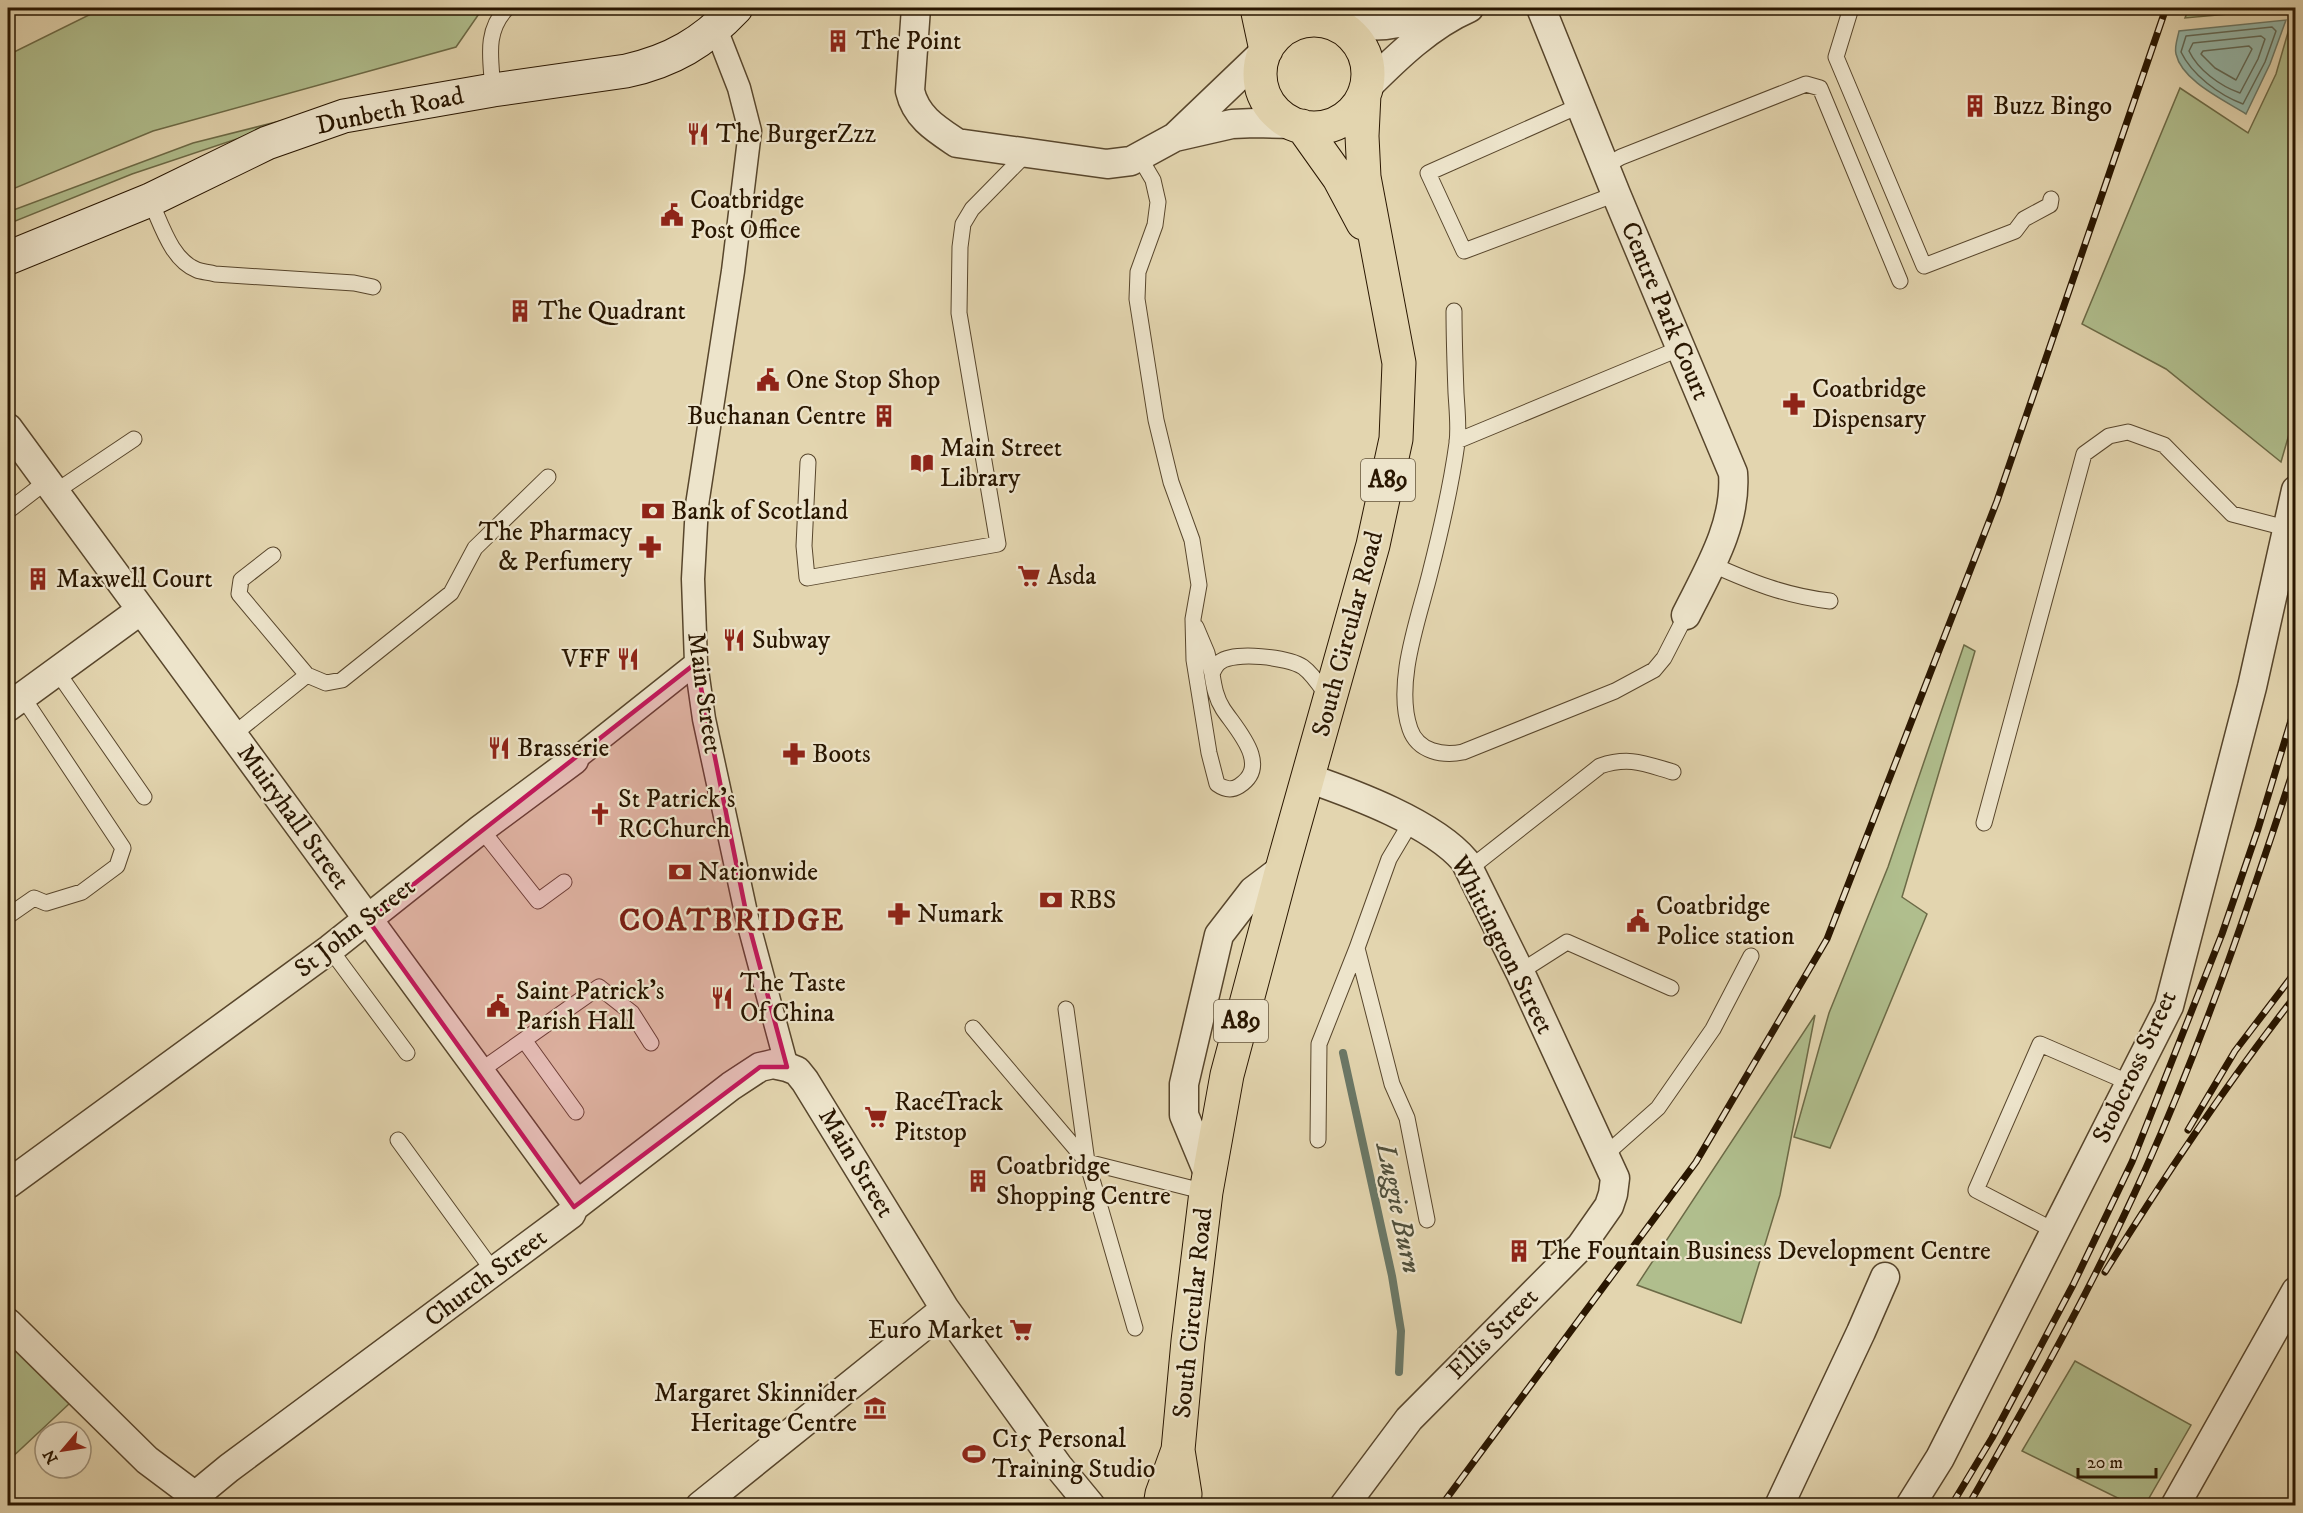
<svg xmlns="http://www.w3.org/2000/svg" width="2303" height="1513" viewBox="0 0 2303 1513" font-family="'IM FELL DW Pica',serif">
	<rect width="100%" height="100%" fill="#e3d5af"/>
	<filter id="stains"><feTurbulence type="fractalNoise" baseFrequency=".00333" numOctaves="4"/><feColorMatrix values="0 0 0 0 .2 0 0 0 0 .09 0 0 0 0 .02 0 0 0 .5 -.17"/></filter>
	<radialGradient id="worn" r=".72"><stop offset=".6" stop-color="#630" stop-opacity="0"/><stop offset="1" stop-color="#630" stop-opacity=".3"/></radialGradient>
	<path fill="#b0be8d" stroke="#6c6a46" stroke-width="1.5" d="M103,8H483L456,47L153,131L8,191V55Z
		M2189,8H2295L2296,410L2281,462L2166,369L2082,324L2180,88L2248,133L2276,74L2295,8L2185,18Z
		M320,111L132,174L8,224V212L193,143Z
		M1964,645L1975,651L1902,897L1927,914L1830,1148L1794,1137L1829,1013L1888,867Z
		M1815,1015L1780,1195L1741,1323L1637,1285Z
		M8,1343L70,1403L8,1461Z
		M2075,1361L2191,1425L2145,1505H2132L2022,1451Z"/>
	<path fill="#95b9ac" stroke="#6a7867" stroke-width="1.5" d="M2286,20L2270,64L2246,114C2224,100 2182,81 2176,54C2174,47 2178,37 2179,31Z"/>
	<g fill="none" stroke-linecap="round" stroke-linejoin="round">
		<path stroke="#5f6856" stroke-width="1.5" d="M2272,27L2276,31L2265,62L2243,104C2219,95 2192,75 2181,52L2186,36Z
			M2261,36L2265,39L2258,59L2240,93C2220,86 2198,70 2189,51L2193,43Z
			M2249,46L2252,49L2236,80L2215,68L2201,54L2203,51Z"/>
		<path stroke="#6a7867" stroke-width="8" d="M1343,1053L1392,1276L1401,1331L1399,1372"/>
		<g stroke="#58462c" stroke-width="17">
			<path id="service" d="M1851,8L1836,57L1924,266L2015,231L2024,219L2050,205L2051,199
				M493,90C491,59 484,32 507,8
				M1581,105L1428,173L1464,251L1616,194
				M1140,158L1153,180L1158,202L1155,225L1138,272L1137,299L1156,420L1171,482L1192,540L1199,585L1193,619L1194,660L1209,753L1217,784C1224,789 1231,791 1239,786C1272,765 1236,729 1223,709C1216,698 1214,687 1212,674C1214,669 1216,665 1220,662C1234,651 1288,657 1303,667C1314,675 1322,689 1330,700
				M1605,166L1621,157L1806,84L1820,88L1900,281
				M150,200C161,223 171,260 197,270C202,272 209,272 215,274L354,283L373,287
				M1454,311C1454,338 1455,366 1456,393C1457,410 1459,427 1457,443C1451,487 1441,530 1430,573C1419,618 1394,683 1410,729C1418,752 1443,756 1463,752L1615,691L1654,670L1664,658L1686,615
				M1457,441L1681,348
				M808,462L804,546L807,578L998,544L959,313L960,247L963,224L972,209L1027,153
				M55,492L134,439
				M8,511L47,481
				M273,555L241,580L239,594L307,675
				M1711,564C1751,582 1786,596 1830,601
				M1196,627L1207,653L1212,674
				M56,670L144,797
				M234,734L307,675L326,683L342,680L451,593L475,548L548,477
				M1411,822L1389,859L1357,948L1392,1084L1407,1118L1427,1220
				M1984,823L2084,454L2109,436L2128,432L2164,445L2232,514L2286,528
				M481,829L538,901L564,882
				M1469,869L1600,766C1630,756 1645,764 1673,772
				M8,916L34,898L46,903L82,892L117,866L123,848L22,696
				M330,949L407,1053
				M1520,972L1567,942L1671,988
				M1066,1009L1087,1162L1135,1328
				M973,1028L1087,1162L1206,1192
				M524,1040L576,1112
				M480,1071L599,987L632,1013L651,1043
				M398,1140L494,1272
				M1318,1140L1319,1044L1357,948
				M1605,1155L1658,1108L1713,1029L1751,956
				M2055,1231L1976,1190L2040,1044L2130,1083"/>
		</g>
		<g stroke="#58462c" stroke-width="25">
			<path id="pedestrian" d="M716,29L739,88L750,131L733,271L697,505L693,579L696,663L704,719L748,922L787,1067
				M574,760L696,663"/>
		</g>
		<g stroke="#58462c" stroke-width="31">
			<path id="minor" d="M916,8L910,91C916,117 936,129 957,143L1107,164L1131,161L1175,137L1266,50
				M1541,8L1616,194L1733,473C1737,524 1708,571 1686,615
				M1340,27L1386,25L1448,15
				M1367,87C1397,57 1430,25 1469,8
				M1175,137L1232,124L1255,123L1295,124
				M8,428L573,1199L574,1207
				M8,707L141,610
				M1308,778C1354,794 1433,823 1465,861L1520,972L1615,1178L1613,1194L1609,1206L1581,1246L1409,1419L1344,1506
				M1209,1175L1184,1115V1084L1219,935L1253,891L1282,869
				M8,1184L330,949L481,829L574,760
				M8,1323L147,1460L195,1496
				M196,1506L195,1496L229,1468L571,1214L574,1207L731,1086L760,1067L773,1064L787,1067L797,1071L805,1081L945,1309L1058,1466L1091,1506
				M700,1506L945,1309
				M1779,1506L1861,1332L1885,1277
				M1910,1506L1940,1458L2169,1006L2252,687L2296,490
				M2175,1506L2296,1291"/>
		</g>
		<g stroke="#291600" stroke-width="35">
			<path id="secondary" d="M8,258L150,200L267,143L344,116L493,90L626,71C672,61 704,42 736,8"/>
		</g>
		<g stroke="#291600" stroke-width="35">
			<path id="primary" d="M1257,8L1266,50
				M1260 74a54 54 0 1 1 108 0a54 54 0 1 1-108 0Z
				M1302,126L1339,178L1363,223
				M1160,1506L1162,1494L1178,1450
				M1184,1506L1185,1494L1178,1450L1188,1341L1206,1192L1227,1075L1282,869L1373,545L1396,439L1399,363L1364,177L1362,136L1364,94"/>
		</g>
		<use href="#service" stroke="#ede4cb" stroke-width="15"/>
		<use href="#pedestrian" stroke="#ede4cb" stroke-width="22"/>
		<use href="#minor" stroke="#ede4cb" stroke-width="28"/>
		<use href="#secondary" stroke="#ede4cb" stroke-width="33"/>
		<use href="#primary" stroke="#e3d5af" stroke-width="33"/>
		<g stroke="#291600" stroke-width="7">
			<path id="rail" d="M2188,1130L2235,1051L2296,971
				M2105,1272C2164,1177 2227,1083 2296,995
				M1441,1506L1696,1162L1827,939L1997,501L2166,8
				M1951,1506L1992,1438L2073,1285L2132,1162L2222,934L2258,829L2296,704
				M1968,1506C2032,1395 2094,1284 2146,1168C2205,1036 2251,899 2296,762"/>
		</g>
		<use href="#rail" stroke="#ede4cb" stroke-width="4.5" stroke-dasharray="14" stroke-linecap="butt"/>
	</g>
	<path fill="#c2185b" fill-opacity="0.2" stroke="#c2185b" stroke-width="4.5" stroke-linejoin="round" d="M696,663L748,922L787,1067H760L574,1207L368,920Z"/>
	<defs>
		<g id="building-bare" transform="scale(1.8)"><path d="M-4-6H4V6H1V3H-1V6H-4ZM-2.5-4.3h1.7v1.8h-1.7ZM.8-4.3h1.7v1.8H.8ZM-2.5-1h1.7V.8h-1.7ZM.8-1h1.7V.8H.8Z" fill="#8f2418" stroke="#ede4cb" stroke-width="2.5" paint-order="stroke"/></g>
		<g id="restaurant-bare" transform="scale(1.8)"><path d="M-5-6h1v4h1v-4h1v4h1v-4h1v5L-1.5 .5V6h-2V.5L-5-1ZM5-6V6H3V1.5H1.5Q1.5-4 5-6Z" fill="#8f2418" stroke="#ede4cb" stroke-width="2.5" paint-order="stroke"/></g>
		<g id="civic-bare" transform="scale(1.8)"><path d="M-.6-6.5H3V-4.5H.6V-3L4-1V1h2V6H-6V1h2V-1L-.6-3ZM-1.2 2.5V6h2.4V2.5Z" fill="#8f2418" stroke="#ede4cb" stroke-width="2.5" paint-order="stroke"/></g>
		<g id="pharmacy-bare" transform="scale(1.8)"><path d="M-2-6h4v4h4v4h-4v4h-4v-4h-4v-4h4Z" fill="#8f2418" stroke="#ede4cb" stroke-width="2.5" paint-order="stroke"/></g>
		<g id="library-bare" transform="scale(1.8)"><path d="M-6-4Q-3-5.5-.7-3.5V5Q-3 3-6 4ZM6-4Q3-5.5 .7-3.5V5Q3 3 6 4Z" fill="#8f2418" stroke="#ede4cb" stroke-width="2.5" paint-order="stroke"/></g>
		<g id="bank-bare" transform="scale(1.8)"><path d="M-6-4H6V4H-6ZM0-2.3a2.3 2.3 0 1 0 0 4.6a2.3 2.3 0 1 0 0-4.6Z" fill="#8f2418" stroke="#ede4cb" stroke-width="2.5" paint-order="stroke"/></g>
		<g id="supermarket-bare" transform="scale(1.8)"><path d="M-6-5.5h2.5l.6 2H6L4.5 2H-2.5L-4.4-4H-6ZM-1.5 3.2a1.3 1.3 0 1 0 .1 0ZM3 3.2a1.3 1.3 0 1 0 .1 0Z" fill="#8f2418" stroke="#ede4cb" stroke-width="2.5" paint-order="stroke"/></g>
		<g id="church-bare" transform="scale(1.8)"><path d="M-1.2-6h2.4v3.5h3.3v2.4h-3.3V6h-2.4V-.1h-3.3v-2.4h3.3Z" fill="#8f2418" stroke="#ede4cb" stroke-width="2.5" paint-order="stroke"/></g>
		<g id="museum-bare" transform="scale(1.8)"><path d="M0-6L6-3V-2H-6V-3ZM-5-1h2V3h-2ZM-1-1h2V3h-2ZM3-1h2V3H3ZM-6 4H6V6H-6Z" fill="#8f2418" stroke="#ede4cb" stroke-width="2.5" paint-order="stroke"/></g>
		<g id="stadium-bare" transform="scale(1.8)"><path d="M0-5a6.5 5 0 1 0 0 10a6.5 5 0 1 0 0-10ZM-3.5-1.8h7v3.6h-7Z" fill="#8f2418" stroke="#ede4cb" stroke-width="2.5" paint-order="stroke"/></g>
	</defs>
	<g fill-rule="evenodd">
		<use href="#building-bare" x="838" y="41"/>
		<use href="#building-bare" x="1975" y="106"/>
		<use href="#restaurant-bare" x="698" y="134"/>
		<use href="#civic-bare" x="672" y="215"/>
		<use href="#building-bare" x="520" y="311"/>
		<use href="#civic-bare" x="768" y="380"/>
		<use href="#pharmacy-bare" x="1794" y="404"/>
		<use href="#building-bare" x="884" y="416"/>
		<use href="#library-bare" x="922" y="463"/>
		<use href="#bank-bare" x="653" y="511"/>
		<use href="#pharmacy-bare" x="650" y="547"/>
		<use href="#supermarket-bare" x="1029" y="576"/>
		<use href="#building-bare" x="38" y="579"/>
		<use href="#restaurant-bare" x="734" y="640"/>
		<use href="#restaurant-bare" x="628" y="659"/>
		<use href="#restaurant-bare" x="499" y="748"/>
		<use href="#pharmacy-bare" x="794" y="754"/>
		<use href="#church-bare" x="600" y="814"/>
		<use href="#bank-bare" x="680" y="872"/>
		<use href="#bank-bare" x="1051" y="900"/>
		<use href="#pharmacy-bare" x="899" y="914"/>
		<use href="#civic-bare" x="1638" y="921"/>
		<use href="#restaurant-bare" x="722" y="998"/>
		<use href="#civic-bare" x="498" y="1006"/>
		<use href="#supermarket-bare" x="876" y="1117"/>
		<use href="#building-bare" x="978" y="1181"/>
		<use href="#building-bare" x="1519" y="1251"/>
		<use href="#supermarket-bare" x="1021" y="1330"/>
		<use href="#museum-bare" x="875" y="1408"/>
		<use href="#stadium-bare" x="974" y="1454"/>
	</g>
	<g text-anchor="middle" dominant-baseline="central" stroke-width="4.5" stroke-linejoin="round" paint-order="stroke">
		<g fill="#ede4cb" stroke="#64543d" stroke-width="1.5">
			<rect x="1361" y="459" width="54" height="42" rx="4.5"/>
			<rect x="1214" y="1000" width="54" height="42" rx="4.5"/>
		</g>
		<g font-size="24" font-weight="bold" fill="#291600">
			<text x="1388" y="480">A89</text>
			<text x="1241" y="1021">A89</text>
		</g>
		<g font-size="26" fill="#291600" stroke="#ede4cb" text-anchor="start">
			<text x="856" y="41">The Point</text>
			<text x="1993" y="106">Buzz Bingo</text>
			<text x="716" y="134">The BurgerZzz</text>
			<text x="690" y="200">Coatbridge<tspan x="690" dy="30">Post Office</tspan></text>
			<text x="538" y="311">The Quadrant</text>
			<text x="786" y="380">One Stop Shop</text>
			<text x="1812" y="389">Coatbridge<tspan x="1812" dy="30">Dispensary</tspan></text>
			<text x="866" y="416" text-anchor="end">Buchanan Centre</text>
			<text x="940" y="448">Main Street<tspan x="940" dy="30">Library</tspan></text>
			<text x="671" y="511">Bank of Scotland</text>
			<text x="632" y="532" text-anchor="end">The Pharmacy<tspan x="632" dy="30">&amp; Perfumery</tspan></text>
			<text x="1047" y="576">Asda</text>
			<text x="56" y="579">Maxwell Court</text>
			<text x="752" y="640">Subway</text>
			<text x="610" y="659" text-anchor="end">VFF</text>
			<text x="517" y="748">Brasserie</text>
			<text x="812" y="754">Boots</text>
			<text x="618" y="799">St Patrick's<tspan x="618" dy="30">RCChurch</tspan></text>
			<text x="698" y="872">Nationwide</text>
			<text x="1069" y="900">RBS</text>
			<text x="1656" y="906">Coatbridge<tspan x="1656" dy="30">Police station</tspan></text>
			<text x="917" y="914">Numark</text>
			<text x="740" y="983">The Taste<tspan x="740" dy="30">Of China</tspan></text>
			<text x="516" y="991">Saint Patrick's<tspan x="516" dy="30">Parish Hall</tspan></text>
			<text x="894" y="1102">RaceTrack<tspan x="894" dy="30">Pitstop</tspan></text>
			<text x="996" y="1166">Coatbridge<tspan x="996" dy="30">Shopping Centre</tspan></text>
			<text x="1537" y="1251">The Fountain Business Development Centre</text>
			<text x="1003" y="1330" text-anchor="end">Euro Market</text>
			<text x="857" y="1393" text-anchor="end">Margaret Skinnider<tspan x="857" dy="30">Heritage Centre</tspan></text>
			<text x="992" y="1439">C15 Personal<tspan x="992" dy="30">Training Studio</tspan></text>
		</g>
		<g font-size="26" fill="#291600" stroke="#ede4cb">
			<text transform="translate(390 111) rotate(-12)">Dunbeth Road</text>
			<text transform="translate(1665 311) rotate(67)">Centre Park Court</text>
			<text transform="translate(1348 634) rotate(-75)">South Circular Road</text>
			<text transform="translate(704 693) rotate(82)">Main Street</text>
			<text transform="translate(293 817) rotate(54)">Muiryhall Street</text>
			<text transform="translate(355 928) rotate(-38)">St John Street</text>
			<text transform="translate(1502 945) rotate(63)">Whittington Street</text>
			<text transform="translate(2135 1067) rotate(-65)">Stobcross Street</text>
			<text transform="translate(856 1163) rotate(59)">Main Street</text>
			<text transform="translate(486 1278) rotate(-37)">Church Street</text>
			<text transform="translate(1193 1313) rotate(-84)">South Circular Road</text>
			<text transform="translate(1493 1334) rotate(-45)">Ellis Street</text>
		</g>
		<g font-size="27" font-style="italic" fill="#4f4f3c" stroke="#ede4cb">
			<text transform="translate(1398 1208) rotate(78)">Luggie Burn</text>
		</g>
		<g font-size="32" font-weight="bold" letter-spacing="1.5" fill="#7a1f14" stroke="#ede4cb">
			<text x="732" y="921">COATBRIDGE</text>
		</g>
	</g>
	<rect width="2303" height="1513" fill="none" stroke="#e3d5af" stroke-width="30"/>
	<rect x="9" y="9" width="2285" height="1495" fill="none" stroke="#291600" stroke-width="3"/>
	<rect x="15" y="15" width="2273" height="1483" fill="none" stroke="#291600" stroke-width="1.5"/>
	<g transform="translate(63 1450) rotate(241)"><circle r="28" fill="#ede4cb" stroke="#9f927a" stroke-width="1.5"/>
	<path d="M0-4.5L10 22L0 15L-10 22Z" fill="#8f2418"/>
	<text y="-9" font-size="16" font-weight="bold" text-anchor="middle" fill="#291600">N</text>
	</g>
	<path d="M2078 1468v9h78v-9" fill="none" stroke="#291600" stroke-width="3"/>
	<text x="2087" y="1468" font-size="18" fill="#291600" stroke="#ede4cb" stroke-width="4.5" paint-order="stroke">20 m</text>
	<rect width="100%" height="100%" filter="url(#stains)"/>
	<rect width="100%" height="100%" fill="url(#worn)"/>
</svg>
